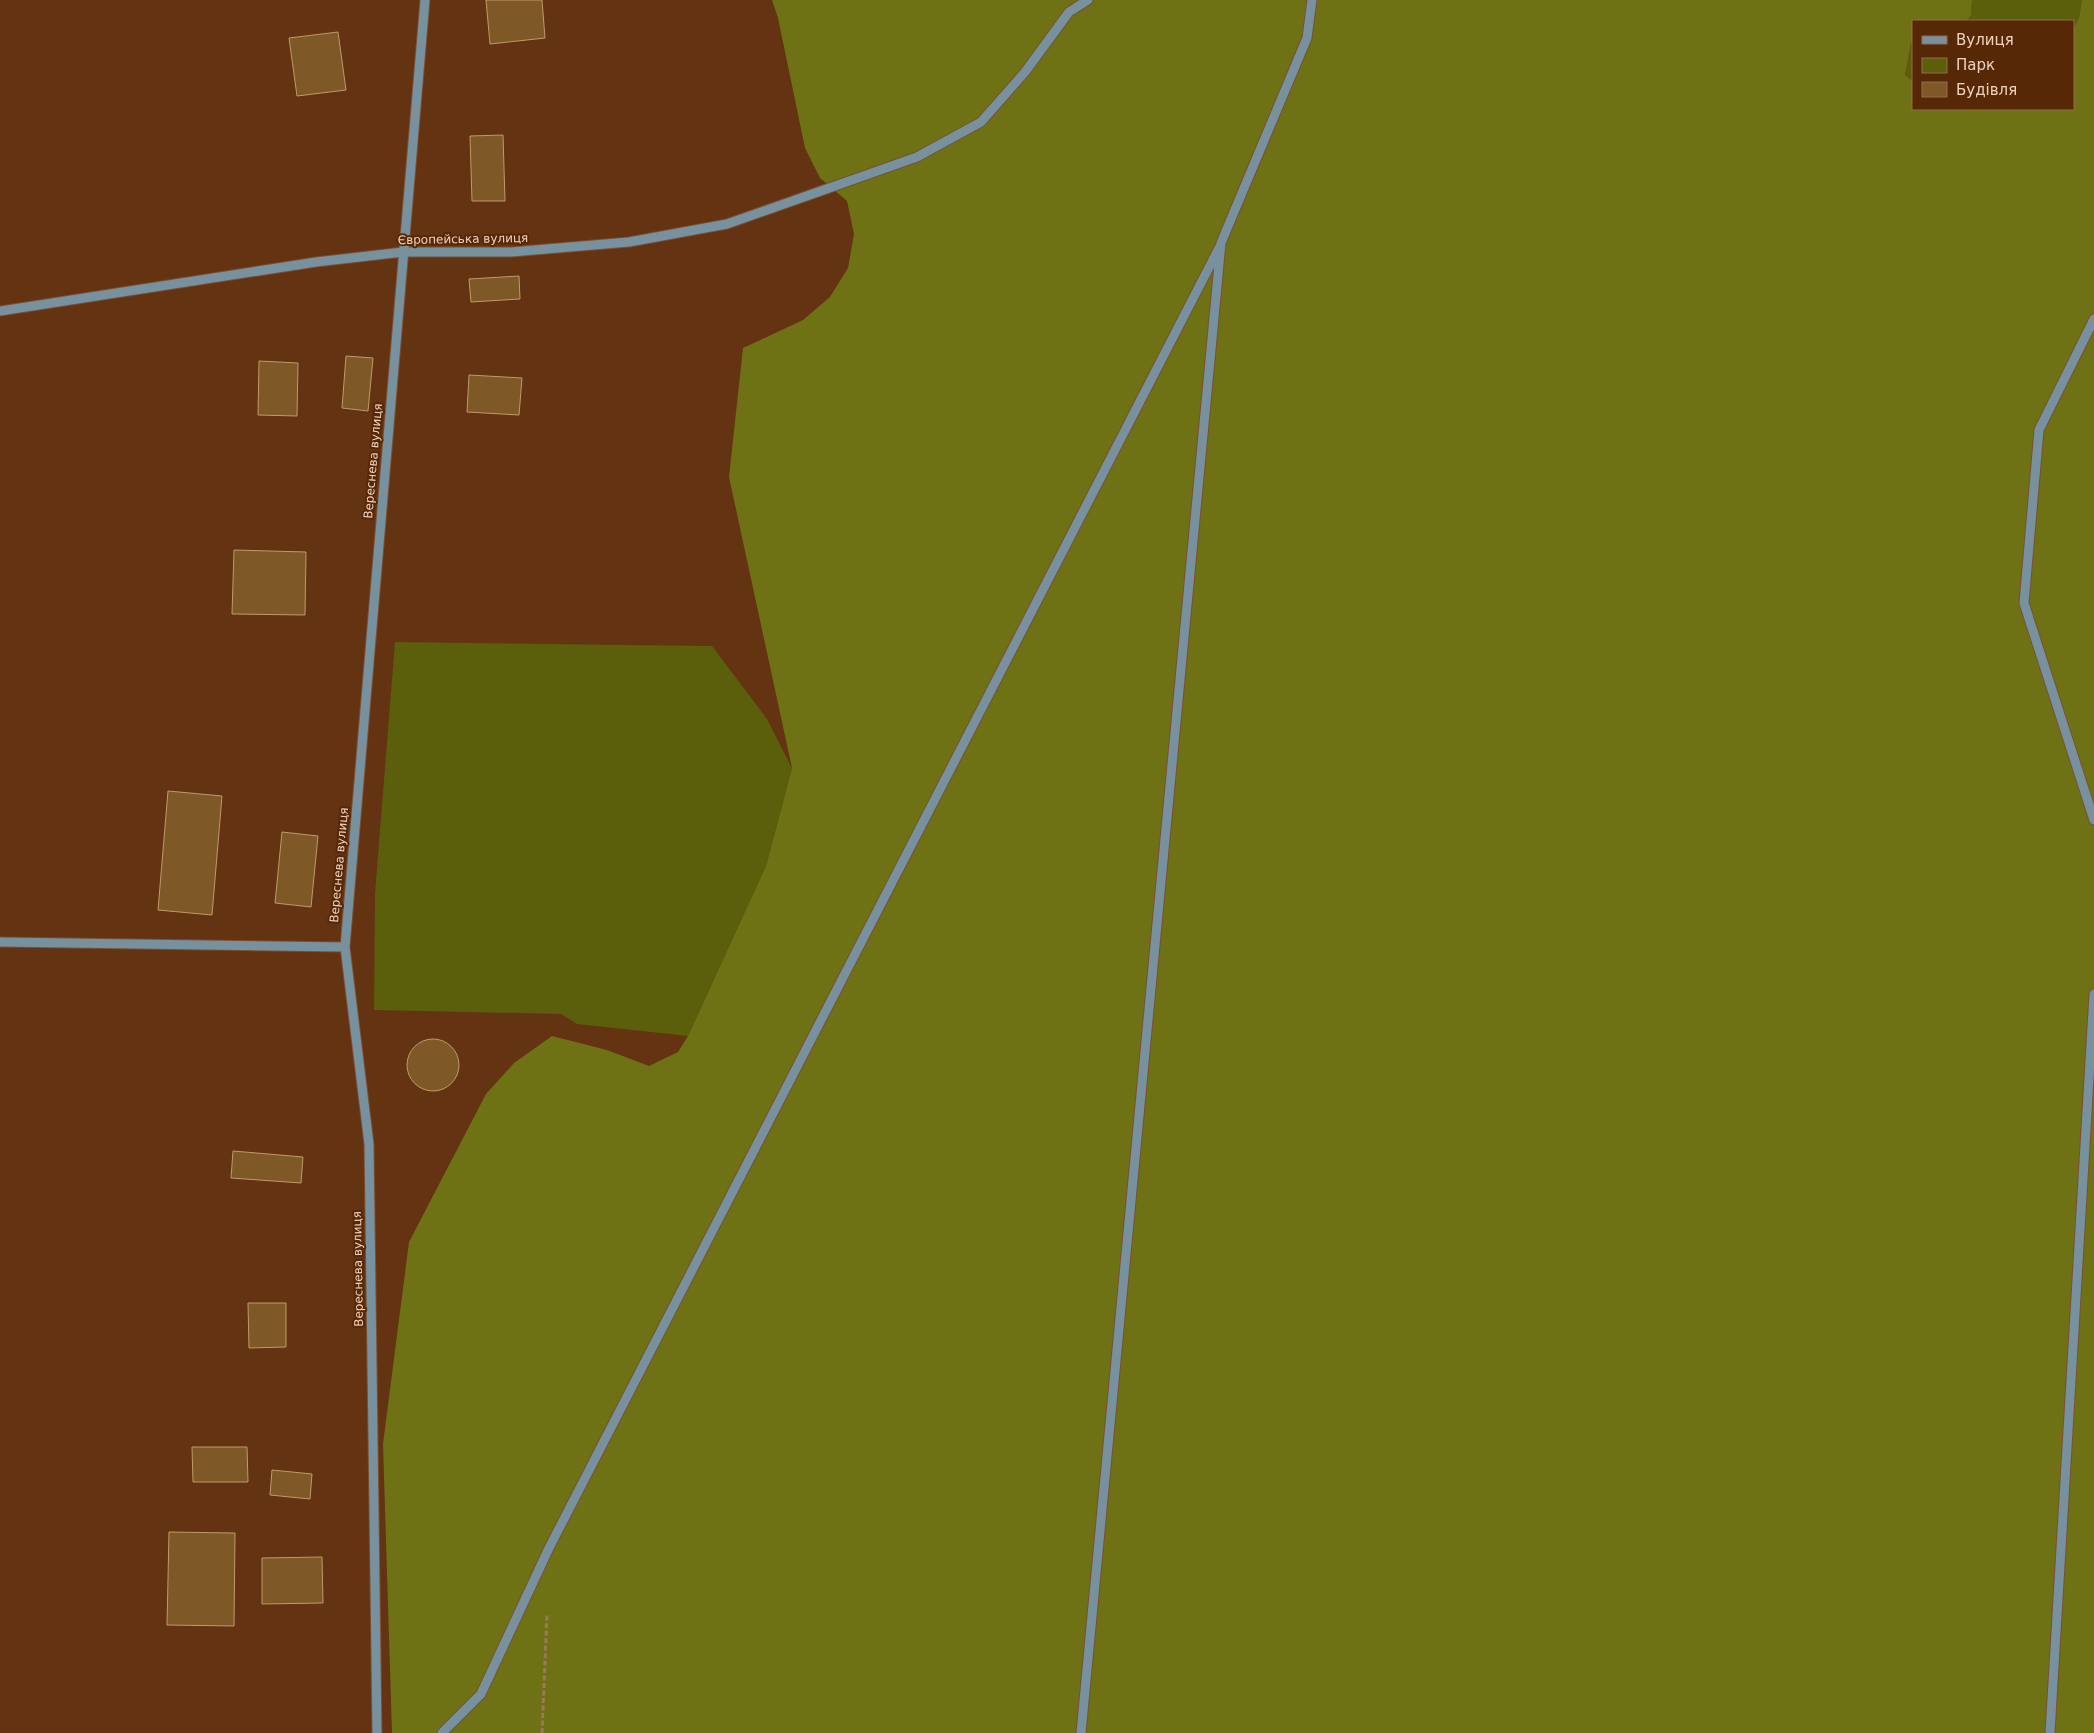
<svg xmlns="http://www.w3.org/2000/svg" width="2094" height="1733" viewBox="0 0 2094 1733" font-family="'DejaVu Sans',sans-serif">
	<rect width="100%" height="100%" fill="#633312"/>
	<path fill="#5b5e0a" d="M1972,0H2082L2079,18L2073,29V21H1966L1971,15Z
		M1913,42V81L1905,75L1911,43Z
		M395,642L712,646L767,719L792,768L766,866L688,1036L577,1024L561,1014L374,1010L375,893Z"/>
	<path fill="#6f7214" d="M772,0H1972L1971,15L1966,21H1913V42L1911,43L1905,75L1913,81V109H2073V29L2079,18L2082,0H2094V1733H392L383,1444L409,1242L486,1094L514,1063L552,1036L607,1050L649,1066L678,1052L688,1036L766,866L792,768L729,477L743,348L803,320L830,297L848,268L854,234L847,201L820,178L805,148L778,18Z"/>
	<path fill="#7e5827" stroke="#c29a68" d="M486,0H542L545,38L490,44Z
		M338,32L346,90L297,96L289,38Z
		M503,135L505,201H472L470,136Z
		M519,276L520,299L471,302L469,279Z
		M346,356L373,358L368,411L342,408Z
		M259,361L298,363L297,416L258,415Z
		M469,375L522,378L519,415L467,412Z
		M234,550L306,552L305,615L232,614Z
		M168,791L222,796L212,915L158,910Z
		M282,832L318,836L311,907L275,903Z
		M407 1065a26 26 0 1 1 52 0a26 26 0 1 1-52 0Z
		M233,1151L303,1157L301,1183L231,1178Z
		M248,1303H286V1347L249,1348Z
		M192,1447H247L248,1482H193Z
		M272,1470L312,1474L310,1499L270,1495Z
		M169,1532L235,1533L234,1626L167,1625Z
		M322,1557L323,1603L262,1604V1558Z"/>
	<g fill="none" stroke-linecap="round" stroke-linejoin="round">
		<g stroke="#7c4f31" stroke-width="11">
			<path id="minor" d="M0,311L316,262L403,252H511L629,242L727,224L917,157L981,122L1025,72L1069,12L1088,0
				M2094,319L2039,430L2024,603L2094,820
				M0,942L345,947
				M377,1733L369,1144L345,947L425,0
				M442,1733L481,1694L549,1548L1219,248
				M1081,1733L1221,243L1307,38L1312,0
				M2050,1733L2094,994"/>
		</g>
		<path stroke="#9f765c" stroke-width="3" stroke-dasharray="5 2.5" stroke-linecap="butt" d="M542,1733L547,1614"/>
		<use href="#minor" stroke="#77919f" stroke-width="9"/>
	</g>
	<g text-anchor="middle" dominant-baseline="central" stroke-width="4" stroke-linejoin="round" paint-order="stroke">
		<g font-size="12" fill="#efd1c0" stroke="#572805">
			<text transform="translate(463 239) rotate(-1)">Європейська вулиця</text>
			<text transform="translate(373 461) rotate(-85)">Вереснева вулиця</text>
			<text transform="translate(339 865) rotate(-85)">Вереснева вулиця</text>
			<text transform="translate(358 1269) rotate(-91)">Вереснева вулиця</text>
		</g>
	</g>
	<rect x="1912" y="20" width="162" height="90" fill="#572805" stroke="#946c50"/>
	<rect x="1922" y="36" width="25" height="8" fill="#77919f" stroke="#946c50"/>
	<text x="1956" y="45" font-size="15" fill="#efd1c0">Вулиця</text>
	<rect x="1922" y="58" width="25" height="15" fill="#5b5e0a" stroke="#946c50"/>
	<text x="1956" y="70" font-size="15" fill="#efd1c0">Парк</text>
	<rect x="1922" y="82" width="25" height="15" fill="#7e5827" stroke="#946c50"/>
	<text x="1956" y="95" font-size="15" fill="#efd1c0">Будівля</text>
</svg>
